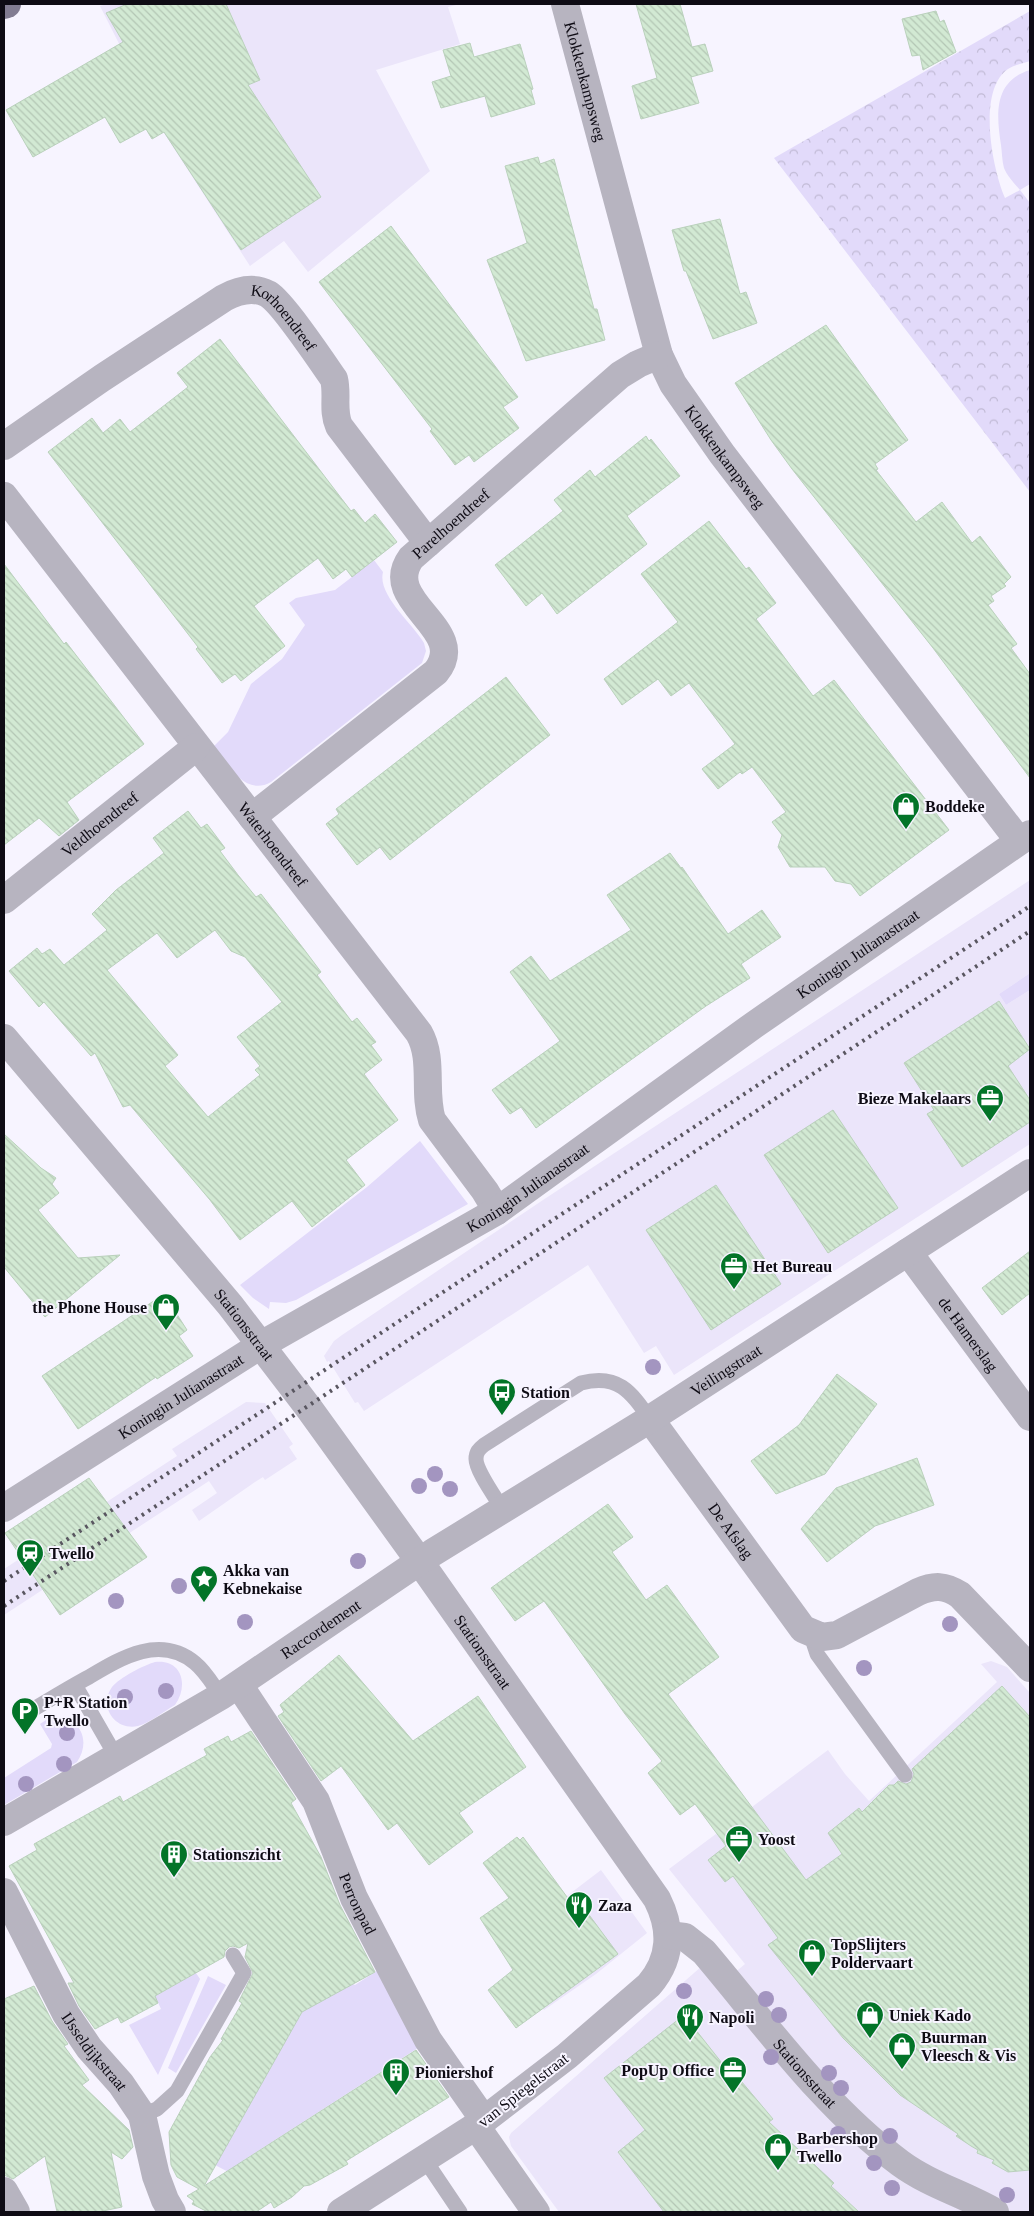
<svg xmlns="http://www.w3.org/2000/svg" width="1034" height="2216" viewBox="0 0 1034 2216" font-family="'Times New Roman',serif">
	<defs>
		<pattern id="forest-crowns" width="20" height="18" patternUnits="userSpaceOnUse" patternTransform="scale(1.25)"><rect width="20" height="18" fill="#e2dafa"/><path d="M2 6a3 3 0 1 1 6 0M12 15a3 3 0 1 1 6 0" fill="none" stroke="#c1bad5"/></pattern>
		<pattern id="building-back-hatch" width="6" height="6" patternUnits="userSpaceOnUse" patternTransform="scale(1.25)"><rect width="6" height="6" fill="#d2e9d3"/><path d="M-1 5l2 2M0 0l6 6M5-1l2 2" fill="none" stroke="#b3c6b4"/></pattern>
	</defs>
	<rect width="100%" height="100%" fill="#f7f4ff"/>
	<path fill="#ebe5fa" d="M107,4H460L448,7L460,44L376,70L430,171L308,272L284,241L250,266L164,133L100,6Z
		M1030,880V973L999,994L1006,1005L1030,990V1144L674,1375L656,1346L644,1353L588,1265L364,1411L358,1402L355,1403L329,1361L327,1362L324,1356L334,1341L342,1335L543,1200Z
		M246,1402L265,1403L293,1444L289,1447L297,1459L265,1480L263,1477L255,1482L199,1521L192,1510L217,1493L209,1481L4,1615V1569L177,1456L172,1449Z
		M991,1661L1007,1667L1030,1693V2212H559L511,2146L509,2137L511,2133L702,1966L719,1986L745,1964L669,1869L828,1750L845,1774L869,1801L997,1682L981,1664Z
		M601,1870L647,1933L596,1974L544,2010L513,1969L521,1931Z"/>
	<path fill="#e2dafa" d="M1030,70V184L1020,190C1015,184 1007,176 1004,168C1002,161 1002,152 1001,145C996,113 994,81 1030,70Z
		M374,560L383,572C377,595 413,624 424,643L426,651L422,663L271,782C245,797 227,764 214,746L228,732L251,684L282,659L305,625L289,603L296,598L335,590Z
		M1030,973V990L1006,1005L999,994Z
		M420,1141L468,1204L296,1300L286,1303L270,1302L269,1309L253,1298L240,1285L367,1187Z
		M155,1662C182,1659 189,1685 175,1705C164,1711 150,1723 138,1726C115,1731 98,1706 112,1687C119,1678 144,1665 155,1662Z
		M58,1717C83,1720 90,1743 77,1762L4,1805V1778L51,1748L52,1744L40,1724L46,1720Z
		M383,1967L421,2046L244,2160L251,2171L240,2178L215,2165L302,2011L353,1984L355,1985Z
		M196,1973L200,1979L158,2075L129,2025L161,2009L155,1996Z
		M208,1976L226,1985L176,2073L168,2068Z"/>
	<path fill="url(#forest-crowns)" d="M1030,11V61C1024,63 1014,65 1008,69C977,90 992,168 1005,198L1020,190L1030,203V492L774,158Z"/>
	<path fill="url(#building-back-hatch)" stroke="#bad1bc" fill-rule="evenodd" d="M127,4H226L260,80L248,85L321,197L241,250L164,132L152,139L146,129L120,143L105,117L33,157L6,110L123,42L106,13Z
		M636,4H680L692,47L705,44L713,71L691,77L699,103L641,119L632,86L657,78Z
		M936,11L940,22L944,20L956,52L923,70L920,55L912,56L902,19Z
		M470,43L474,57L520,44L533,89L531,90L535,104L491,117L485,96L441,108L432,82L451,76L443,50Z
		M538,157L540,164L554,159L594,309H597L605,340L526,361L487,260L527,243L505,166Z
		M720,219L740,294L746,292L757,323L713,339L686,271H684L672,230Z
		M391,226L518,397L503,407L519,428L474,462L469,455L455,465L430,431L432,429L319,282Z
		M826,325L908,440L875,464L878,469L876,470L916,522L942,502L972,543L980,536L1011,577L1004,584L1006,586L991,596L994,601L988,605L1017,644L1011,648L1030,674V778L933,648L792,469L771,440L735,383Z
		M220,339L351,511L354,509L365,523L375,514L397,542L352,577L346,569L333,579L318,558L254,606L285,646L241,681L235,674L222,683L196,649L198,647L48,452L92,418L103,433L120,419L130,432L188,387L177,373Z
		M646,436L649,441L651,439L680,476L627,516L647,544L557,614L542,593L526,606L495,565L563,511L554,500L590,470L595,477Z
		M709,521L746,569L749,567L776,603L756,619L813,696L834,680L949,830L860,896L851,884L835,881L825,867H790L778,847L782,835L772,822L786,812L752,767L742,774L740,772L718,789L702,769L735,744L689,683L671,696L658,679L622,705L604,679L678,622L641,574Z
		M4,564L64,644L66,642L144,744L67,802L79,820L59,836L39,818L4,845Z
		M506,677L550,735L390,860L380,847L357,865L326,824L339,814L336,809Z
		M188,811L201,828L207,824L225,848L220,851L238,875L256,897L261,894L303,948L321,972L317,975L352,1022L357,1018L376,1042L371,1045L382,1060L364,1074L398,1120L346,1160L365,1185L312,1227L292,1201L240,1240L210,1200L130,1105L123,1107L95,1053L91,1056L44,1002L39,1007L9,971L37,948L42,954L50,949L64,965L107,930L92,914L116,890L164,853L153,838ZM215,930L231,951L245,957L282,1002L237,1037L260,1066L255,1070L260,1075L208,1117L165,1066L178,1055L107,970L157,933L177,958Z
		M670,853L681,868L682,867L728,934L762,910L781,937L741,964L750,978L706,1006L536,1128L521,1107L510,1114L492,1090L560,1041L510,972L531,956L550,981L631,930L607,895Z
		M999,1001L1030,1049L1008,1066L1030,1100V1122L962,1167L927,1114L934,1110L904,1063Z
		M833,1110L898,1208L828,1253L764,1155Z
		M4,1134L41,1168L56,1178L52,1184L59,1193L38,1210L78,1258L120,1255L45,1317L4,1267Z
		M716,1185L781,1284L711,1330L646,1230Z
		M1030,1251V1293L1002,1315L982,1288Z
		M164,1294L187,1330L179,1336L193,1356L157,1379L156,1377L78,1429L42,1376Z
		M837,1374L877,1404L825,1474L776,1494L751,1461L799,1425Z
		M917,1458L934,1505L875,1526L827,1562L801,1529L836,1488Z
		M89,1478L147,1557L60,1615L5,1533Z
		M608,1504L633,1537L612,1552L646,1600L667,1585L719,1657L668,1694L806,1880L842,1854L828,1833L859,1808L862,1812L889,1785H894L898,1781L906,1784L911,1782L914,1774L912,1769L1002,1686L1030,1717V2170L1008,2172L992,2163L994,2160L977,2153L978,2150L971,2146L956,2136L958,2134L900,2095L843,2038L768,1945L778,1938L733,1876L725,1882L708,1860L726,1846L695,1804L680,1815L648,1773L662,1761L625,1714L544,1601L515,1621L491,1588Z
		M339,1655L413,1741L478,1696L526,1767L459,1813L473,1832L429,1865L397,1823L388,1830L341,1766L321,1781L278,1716L284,1712L280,1705Z
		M251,1731L296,1799L291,1803L321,1857L340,1905L375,1972L302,2012L204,2186L416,2050L449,2097L346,2161L348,2164L310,2185L304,2186L292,2197L274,2208L271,2202L256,2212H208L192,2204L194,2201L187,2196L199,2189L177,2177L171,2165L169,2132L210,2057L223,2040L221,2039L242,2003L239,2001L253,1973L245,1957L248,1943L239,1948L233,1946L229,1947L225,1951L224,1957L155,1996L158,2003L121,2023L118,2017L95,2029L79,2006L68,1983H74L9,1866L37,1850L34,1844L120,1796L123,1802L207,1755L204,1749L228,1736L231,1742Z
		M517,1837L520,1840L523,1837L570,1901L574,1898L580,1906L581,1905L584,1908L618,1954L516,2028L488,1990L513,1970L480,1918L509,1898L483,1863Z
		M34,1986L52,2021L68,2044L64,2046L89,2080L82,2085L129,2130L133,2147L122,2159L111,2152L122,2207L98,2212H57L45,2156L13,2179L4,2175V1999Z
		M684,2015L733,2077L736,2075L773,2119L769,2122L834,2183L831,2186L859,2212H664L618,2152L645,2130L604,2078Z"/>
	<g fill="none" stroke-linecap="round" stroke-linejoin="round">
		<path stroke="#b7b4c0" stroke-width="15" d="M503,1510C496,1498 476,1471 476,1459C476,1452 479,1449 484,1445L581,1383C618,1373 631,1392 650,1419
			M815,1635L814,1645L817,1654L905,1775
			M75,1685L117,1758
			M32,1710C51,1699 70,1687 89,1677C121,1658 160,1634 195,1663C206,1672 213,1685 221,1696
			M142,2115L157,2109L177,2091L244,1973L233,1955
			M425,2160L460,2212"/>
		<g stroke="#b7b4c0" stroke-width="28">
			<path id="s1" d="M565,4L659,355L673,384L722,454L1019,841"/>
			<path id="s2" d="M4,446L102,378L224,298C237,291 253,286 268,294C282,302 323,363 334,379C338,395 332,410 339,426L428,543"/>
			<path id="s3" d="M4,496L419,1033C434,1059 423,1092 432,1120L485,1191L497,1211"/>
			<path id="s4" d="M252,817L436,672C471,629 379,602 411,558L620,375L638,364L659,355"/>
			<path id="s5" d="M4,900L196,747"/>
			<path id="s6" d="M4,1038L230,1305L308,1407L420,1562L657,1899C672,1929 672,1958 649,1985L567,2056L476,2126L341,2212"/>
			<path id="s7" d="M908,1252L1030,1417"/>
			<path id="s8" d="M650,1419L803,1629L822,1637L837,1635L918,1592C934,1585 945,1585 960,1595L1030,1668"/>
			<path id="s9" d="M4,1508L261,1345L497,1211L754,1025L1030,834"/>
			<path id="s10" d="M239,1685L316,1801L354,1898L428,2040L484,2120"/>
			<path id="s11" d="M4,1892L66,2014L89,2048L121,2084L142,2115L156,2176L165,2200L172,2212"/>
			<path id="s12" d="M668,1935L685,1937L704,1952C765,2024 824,2107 900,2163C930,2185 964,2194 995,2212"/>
			<path d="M476,2126L536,2212"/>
			<path d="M4,2191L16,2212"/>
		</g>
		<path stroke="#b7b4c0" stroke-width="28" id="s13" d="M4,1822L221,1696L432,1553L650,1419L1030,1173"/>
		<path stroke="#827c92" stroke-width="28" d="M4,5L7,4"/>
		<path stroke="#595660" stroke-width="4" stroke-dasharray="2.5 5" stroke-linecap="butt" d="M4,1581L1030,906
			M4,1606L1030,931"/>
	</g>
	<g fill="#a395c0">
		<circle cx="653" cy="1367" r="8"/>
		<circle cx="435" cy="1474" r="8"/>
		<circle cx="419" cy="1486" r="8"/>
		<circle cx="450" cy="1489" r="8"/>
		<circle cx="358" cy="1561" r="8"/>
		<circle cx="179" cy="1586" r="8"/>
		<circle cx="116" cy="1601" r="8"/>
		<circle cx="245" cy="1622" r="8"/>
		<circle cx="950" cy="1624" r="8"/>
		<circle cx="864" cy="1668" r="8"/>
		<circle cx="166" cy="1691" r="8"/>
		<circle cx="125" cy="1697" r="8"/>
		<circle cx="67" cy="1733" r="8"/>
		<circle cx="64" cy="1764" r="8"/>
		<circle cx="26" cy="1784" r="8"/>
		<circle cx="684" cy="1991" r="8"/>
		<circle cx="766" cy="1999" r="8"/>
		<circle cx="779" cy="2015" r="8"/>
		<circle cx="771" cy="2057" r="8"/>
		<circle cx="829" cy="2073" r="8"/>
		<circle cx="841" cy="2088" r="8"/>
		<circle cx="838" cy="2134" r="8"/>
		<circle cx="890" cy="2136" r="8"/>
		<circle cx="874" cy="2163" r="8"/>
		<circle cx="892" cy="2188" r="8"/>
		<circle cx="1007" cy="2195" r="8"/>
	</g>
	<defs>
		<g id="shop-pin" transform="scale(1.4375)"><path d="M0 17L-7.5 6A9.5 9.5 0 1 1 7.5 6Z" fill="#037428" stroke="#f7f4ff"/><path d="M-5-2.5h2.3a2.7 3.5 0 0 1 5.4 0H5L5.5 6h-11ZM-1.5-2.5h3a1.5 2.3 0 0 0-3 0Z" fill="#fff"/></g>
		<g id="office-pin" transform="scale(1.4375)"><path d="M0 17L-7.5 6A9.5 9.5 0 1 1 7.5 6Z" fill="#037428" stroke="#f7f4ff"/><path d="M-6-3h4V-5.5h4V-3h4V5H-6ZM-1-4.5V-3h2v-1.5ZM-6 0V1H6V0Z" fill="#fff"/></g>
		<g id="bus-pin" transform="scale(1.4375)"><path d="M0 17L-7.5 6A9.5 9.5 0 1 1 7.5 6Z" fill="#037428" stroke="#f7f4ff"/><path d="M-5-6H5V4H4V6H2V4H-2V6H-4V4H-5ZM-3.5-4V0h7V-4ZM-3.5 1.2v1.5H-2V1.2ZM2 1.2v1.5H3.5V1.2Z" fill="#fff"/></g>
		<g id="station-pin" transform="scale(1.4375)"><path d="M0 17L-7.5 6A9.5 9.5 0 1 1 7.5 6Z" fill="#037428" stroke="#f7f4ff"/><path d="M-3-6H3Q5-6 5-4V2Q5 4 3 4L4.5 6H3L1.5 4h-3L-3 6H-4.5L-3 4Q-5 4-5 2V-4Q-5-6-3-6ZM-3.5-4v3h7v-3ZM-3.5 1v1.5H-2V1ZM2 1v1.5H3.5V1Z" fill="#fff"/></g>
		<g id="sight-pin" transform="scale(1.4375)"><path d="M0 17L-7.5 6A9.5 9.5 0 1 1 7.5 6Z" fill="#037428" stroke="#f7f4ff"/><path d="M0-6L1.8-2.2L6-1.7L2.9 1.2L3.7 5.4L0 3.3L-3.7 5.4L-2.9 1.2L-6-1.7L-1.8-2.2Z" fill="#fff"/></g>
		<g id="parking-pin" transform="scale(1.4375)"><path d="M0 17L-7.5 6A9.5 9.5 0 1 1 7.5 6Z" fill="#037428" stroke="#f7f4ff"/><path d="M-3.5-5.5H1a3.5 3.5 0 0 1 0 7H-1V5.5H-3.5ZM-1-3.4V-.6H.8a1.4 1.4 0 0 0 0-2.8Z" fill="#fff"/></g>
		<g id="building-pin" transform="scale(1.4375)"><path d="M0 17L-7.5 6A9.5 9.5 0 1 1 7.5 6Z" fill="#037428" stroke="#f7f4ff"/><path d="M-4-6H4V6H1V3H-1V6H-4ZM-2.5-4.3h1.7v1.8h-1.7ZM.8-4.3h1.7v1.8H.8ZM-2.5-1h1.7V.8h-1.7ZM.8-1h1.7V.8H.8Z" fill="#fff"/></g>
		<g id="restaurant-pin" transform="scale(1.4375)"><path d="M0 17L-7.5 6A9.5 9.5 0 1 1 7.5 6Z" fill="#037428" stroke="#f7f4ff"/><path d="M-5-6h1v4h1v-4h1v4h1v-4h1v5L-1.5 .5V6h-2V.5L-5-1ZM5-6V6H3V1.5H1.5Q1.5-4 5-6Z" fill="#fff"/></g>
	</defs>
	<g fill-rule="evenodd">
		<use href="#shop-pin" x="906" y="806"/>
		<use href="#office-pin" x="990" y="1098"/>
		<use href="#office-pin" x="734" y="1266"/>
		<use href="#shop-pin" x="166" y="1307"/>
		<use href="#bus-pin" x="502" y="1392"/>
		<use href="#station-pin" x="30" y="1553"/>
		<use href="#sight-pin" x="204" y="1579"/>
		<use href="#parking-pin" x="25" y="1711"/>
		<use href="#office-pin" x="739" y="1839"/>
		<use href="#building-pin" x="174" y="1854"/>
		<use href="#restaurant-pin" x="579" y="1905"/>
		<use href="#shop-pin" x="812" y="1953"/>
		<use href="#shop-pin" x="870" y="2015"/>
		<use href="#restaurant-pin" x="690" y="2017"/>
		<use href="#shop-pin" x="902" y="2046"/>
		<use href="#office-pin" x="733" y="2070"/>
		<use href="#building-pin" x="396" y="2072"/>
		<use href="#shop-pin" x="778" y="2147"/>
	</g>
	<g text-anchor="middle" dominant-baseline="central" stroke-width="4" stroke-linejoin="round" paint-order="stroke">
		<g font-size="16" fill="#0e0b14" stroke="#f7f4ff">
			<text stroke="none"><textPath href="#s1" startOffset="80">Klokkenkampsweg</textPath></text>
			<text stroke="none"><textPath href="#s2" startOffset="338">Korhoendreef</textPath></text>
			<text stroke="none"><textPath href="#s1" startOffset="485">Klokkenkampsweg</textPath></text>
			<text stroke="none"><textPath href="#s4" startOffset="416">Parelhoendreef</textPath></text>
			<text stroke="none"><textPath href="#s5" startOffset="122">Veldhoendreef</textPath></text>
			<text stroke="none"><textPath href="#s3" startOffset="440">Waterhoendreef</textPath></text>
			<text stroke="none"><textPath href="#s9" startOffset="1019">Koningin Julianastraat</textPath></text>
			<text stroke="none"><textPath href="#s9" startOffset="614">Koningin Julianastraat</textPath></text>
			<text stroke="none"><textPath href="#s6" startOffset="374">Stationsstraat</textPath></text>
			<text stroke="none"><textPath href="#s7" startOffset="102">de Hamerslag</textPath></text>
			<text stroke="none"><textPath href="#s13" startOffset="852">Veilingstraat</textPath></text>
			<text stroke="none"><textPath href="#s9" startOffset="209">Koningin Julianastraat</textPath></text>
			<text stroke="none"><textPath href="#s8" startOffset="138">De Afslag</textPath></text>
			<text stroke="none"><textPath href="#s13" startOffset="371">Raccordement</textPath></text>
			<text stroke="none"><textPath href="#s6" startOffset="779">Stationsstraat</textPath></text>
			<text stroke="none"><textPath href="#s10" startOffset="250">Perronpad</textPath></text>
			<text stroke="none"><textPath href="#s11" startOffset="184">IJsseldijkstraat</textPath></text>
			<text stroke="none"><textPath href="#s12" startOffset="199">Stationsstraat</textPath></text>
			<text transform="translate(523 2090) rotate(-38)">van Spiegelstraat</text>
		</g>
		<g font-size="16" font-weight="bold" fill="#0e0b14" stroke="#f7f4ff" text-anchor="start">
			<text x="925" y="806">Boddeke</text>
			<text x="971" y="1098" text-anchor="end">Bieze Makelaars</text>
			<text x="753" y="1266">Het Bureau</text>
			<text x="147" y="1307" text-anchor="end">the Phone House</text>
			<text x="521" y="1392">Station</text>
			<text x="49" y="1553">Twello</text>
			<text x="223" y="1570">Akka van<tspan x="223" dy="18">Kebnekaise</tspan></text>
			<text x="44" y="1702">P+R Station<tspan x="44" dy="18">Twello</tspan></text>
			<text x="758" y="1839">Yoost</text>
			<text x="193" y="1854">Stationszicht</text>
			<text x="598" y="1905">Zaza</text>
			<text x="831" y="1944">TopSlijters<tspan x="831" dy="18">Poldervaart</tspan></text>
			<text x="889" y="2015">Uniek Kado</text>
			<text x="709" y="2017">Napoli</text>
			<text x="921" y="2037">Buurman<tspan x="921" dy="18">Vleesch &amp; Vis</tspan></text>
			<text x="714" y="2070" text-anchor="end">PopUp Office</text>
			<text x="415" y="2072">Pioniershof</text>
			<text x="797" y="2138">Barbershop<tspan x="797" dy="18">Twello</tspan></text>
		</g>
	</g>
	<rect width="1034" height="2216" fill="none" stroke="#0e0b14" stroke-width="10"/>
</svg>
